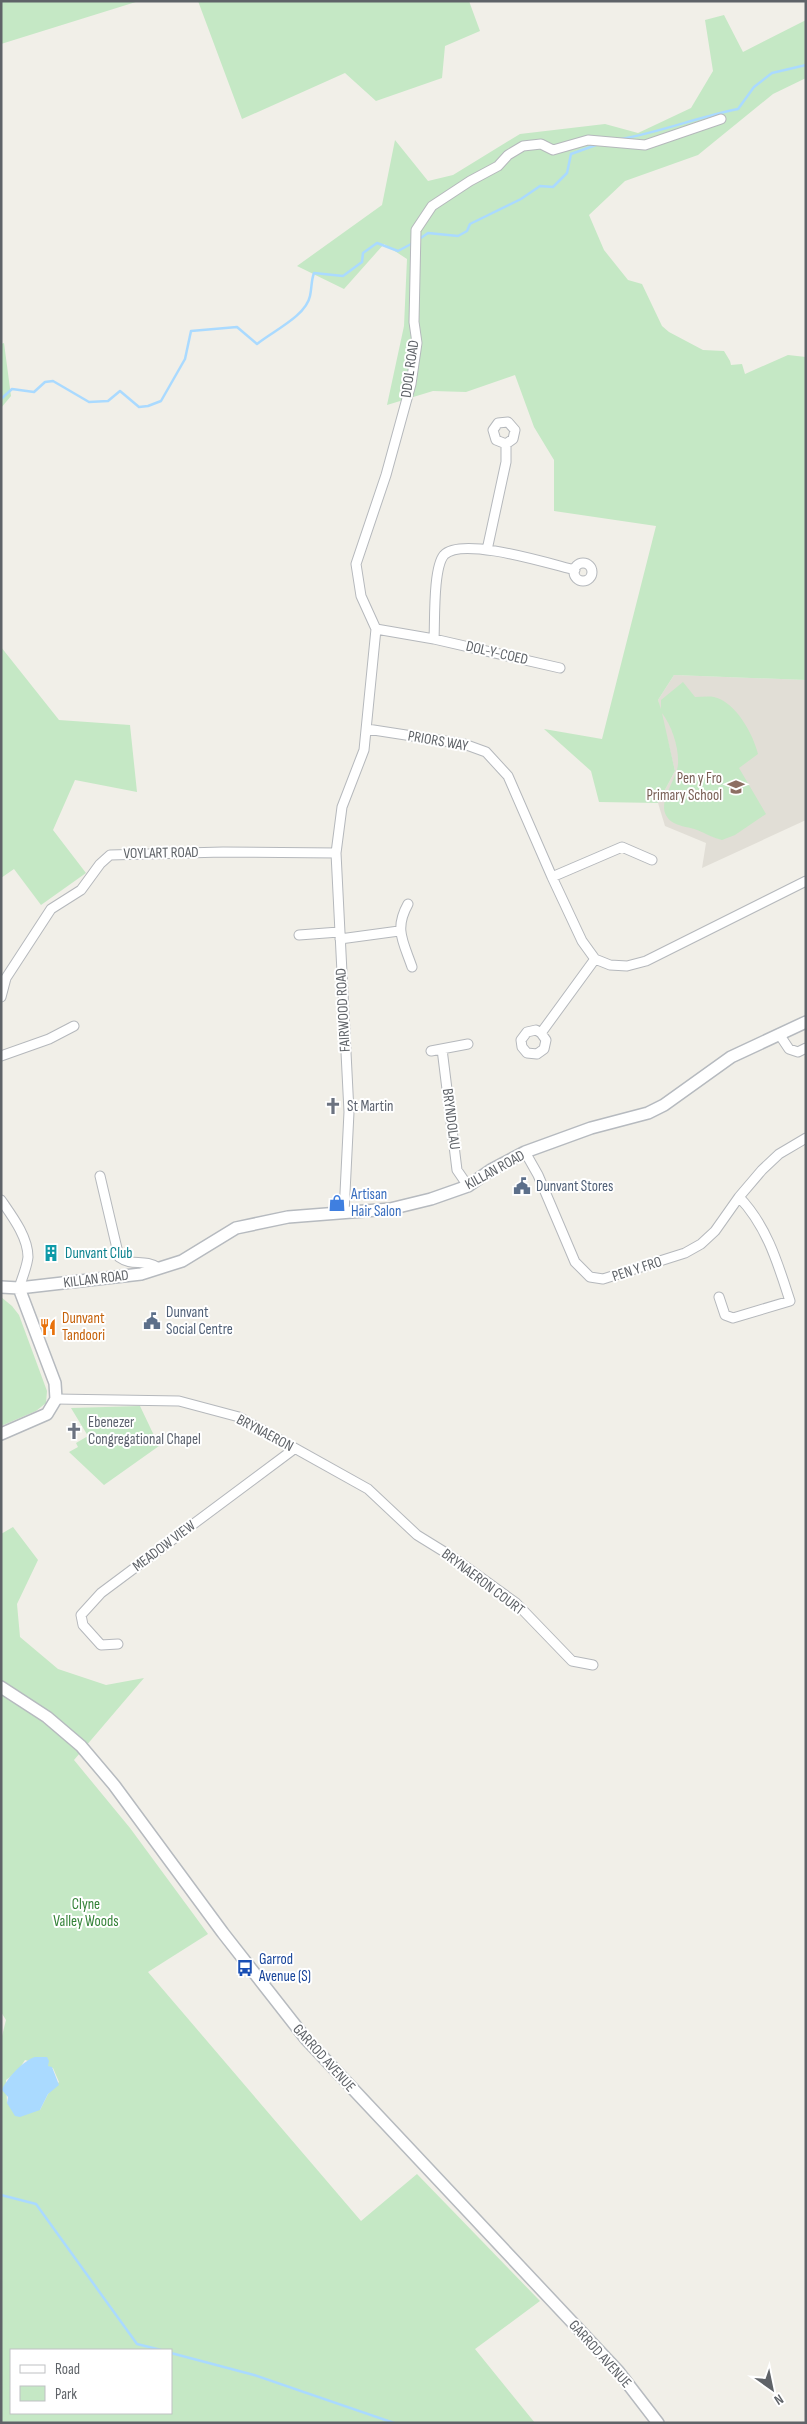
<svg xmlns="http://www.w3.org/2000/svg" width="807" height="2424" viewBox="0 0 807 2424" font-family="'Sofia Sans Condensed',sans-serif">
	<rect width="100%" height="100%" fill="#f1efe8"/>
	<path fill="#e1ded6" d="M674,675L806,680V820L702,868L706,843L665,826L658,803L675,771L658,700Z"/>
	<path fill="#c5e8c5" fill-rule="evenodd" d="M1,1H139L1,44Z
		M198,1H469L480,31L445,46L442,78L376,101L345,73L242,119Z
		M724,15L743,52L806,20V78L773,94L698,155L625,181L589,215L604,250L628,280L642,284L662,326L669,332L703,350L724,351L730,361L731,365L742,364L745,374L788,355L806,357V680L674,675L658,700L661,709V700L683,682L695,697C701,697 708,696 714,697C736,702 753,734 758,754L739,768L766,814L735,835L722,840C713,838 705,833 697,830C690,827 681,827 674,823C650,809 677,782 678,764C679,748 672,726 662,713L675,771L658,803L599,802L591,771L544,729L602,739L656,526L554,511V460L534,427L515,375L466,392L433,391L387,405L404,326L407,259L384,244L344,289L297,266L382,205L395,140L428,181L453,175L520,134L605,124L638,133L691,108L713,71L705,20Z
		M4,343L11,396L1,408V344Z
		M1,647L59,720L130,725L137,792L75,780L53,830L86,873L41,905L14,869L1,878Z
		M1,1297L12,1306L19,1315L47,1391L46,1403L36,1411L1,1426Z
		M140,1406L159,1446L104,1485L69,1452L78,1447L76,1443L88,1436L71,1408Z
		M13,1527L38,1560L17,1604L20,1637L58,1669L106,1685L144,1678L74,1760L130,1828L208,1934L148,1972L361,2221L417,2174L540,2301L475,2349L535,2423H1V2040L6,2020L1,2012V1534ZM25,2060L53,2068L59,2082L48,2094L40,2110L7,2103L6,2080L17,2072ZM11,2350H171V2413H11Z"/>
	<path fill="#aadaff" d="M35,2057H47L49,2061L48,2066L52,2067L59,2085L48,2094L40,2110L20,2117L15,2116L7,2103L8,2097L2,2090C6,2079 24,2060 35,2057Z"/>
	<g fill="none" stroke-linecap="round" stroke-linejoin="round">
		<path stroke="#aadaff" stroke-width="2.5" d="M621,139C661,132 698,117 738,109L754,87L772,73L806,65
			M418,240L428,233L458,236L467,231L470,224L521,199L540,186L553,187L567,173L571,154L596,145
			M1,399L12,389L34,392L45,382L53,381L89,402L108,401L120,391L139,407L148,406L161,401L185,359L191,331L237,327L257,344C273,331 306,316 310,296C312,287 311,281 314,273L343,276L362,262L363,253L377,243L398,251L413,243
			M1,2195L36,2204L137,2344L161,2350
			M171,2353L254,2375L394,2423"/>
		<g stroke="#b5b8bc" stroke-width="11">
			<path id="street" d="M508,422L515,430L513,439L506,444L496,440L493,430L498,423Z
				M487,550L506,462V444
				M574 572a9 9 0 1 1 18 0a9 9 0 1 1-18 0Z
				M376,629L434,639L560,668
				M434,639C435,621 433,568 444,555C462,536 550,564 575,570
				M367,729L464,744L486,752L508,776L552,877L582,941L595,959L610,965L627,966L646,961L806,881
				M552,877L622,847L652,860
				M408,904C394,929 403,941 412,967
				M299,935L339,932
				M340,939L399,931
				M1,997L6,978L51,909L81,890L100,864L110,855L223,852L336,853
				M541,1033L536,1030L527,1032L521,1040L522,1047L527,1053L537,1054L544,1049L546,1040L541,1033L595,959
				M779,1034L789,1049L798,1052L806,1048
				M442,1049L457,1170L468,1186
				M431,1051L468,1044
				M1,1056L49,1039L74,1026
				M525,1152L538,1175L575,1262L590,1277L603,1279L685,1253L701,1244L715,1231L739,1197L762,1170L779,1154L806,1138
				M100,1176L119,1257C133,1267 143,1258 159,1268
				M1,1200C12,1216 28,1237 28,1257C27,1267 22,1278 19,1288
				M344,1213L349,1112L336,853L342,807L364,750L376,629L361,596L356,564L386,475L411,384L417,343L414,322L416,230L432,206L470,181L498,166L508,155L523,146L541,144L553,150L588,140L645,145L721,119
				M719,1297L725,1315L733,1318L790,1301C778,1264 767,1226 739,1197
				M56,1399L179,1401L239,1417L368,1489L417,1535L451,1556L516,1603L572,1661L593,1665
				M118,1644L101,1645L83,1625L81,1615L101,1593L294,1449"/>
		</g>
		<g stroke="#b6babf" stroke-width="14">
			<path id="secondary" d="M1,1287L19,1288L141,1274L182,1261L236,1228L288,1217L390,1209L431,1199L468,1186L491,1170L525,1152L591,1128L648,1113L664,1105L731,1057L806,1022
				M1,1434L47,1414L56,1399L55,1383L19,1288
				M1,1687L47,1717L81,1746L114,1785L223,1933L306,2039L618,2371L658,2423"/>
		</g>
		<use href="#street" stroke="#fff" stroke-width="9"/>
		<use href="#secondary" stroke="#fff" stroke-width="11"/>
	</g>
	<defs>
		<g id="school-bare" transform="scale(1.35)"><path d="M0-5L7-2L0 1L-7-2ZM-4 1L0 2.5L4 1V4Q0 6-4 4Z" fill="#8d6e63" stroke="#fff" stroke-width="2.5" paint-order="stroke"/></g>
		<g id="church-bare" transform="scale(1.35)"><path d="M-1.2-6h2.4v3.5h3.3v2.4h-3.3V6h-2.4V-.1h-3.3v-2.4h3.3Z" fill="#6b7280" stroke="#fff" stroke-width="2.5" paint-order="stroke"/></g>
		<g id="civic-bare" transform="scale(1.35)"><path d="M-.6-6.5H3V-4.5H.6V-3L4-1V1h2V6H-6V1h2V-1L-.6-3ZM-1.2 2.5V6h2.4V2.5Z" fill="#5c6f8a" stroke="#fff" stroke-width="2.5" paint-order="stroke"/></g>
		<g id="shop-bare" transform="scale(1.35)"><path d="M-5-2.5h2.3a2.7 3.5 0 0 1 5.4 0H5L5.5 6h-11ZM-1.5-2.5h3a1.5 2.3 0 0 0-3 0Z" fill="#3f7fe0" stroke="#fff" stroke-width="2.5" paint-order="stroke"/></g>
		<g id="building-bare" transform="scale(1.35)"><path d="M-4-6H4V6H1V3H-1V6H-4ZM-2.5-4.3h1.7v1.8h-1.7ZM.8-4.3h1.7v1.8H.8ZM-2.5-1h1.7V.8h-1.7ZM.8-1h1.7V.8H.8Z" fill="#0f9aa8" stroke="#fff" stroke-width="2.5" paint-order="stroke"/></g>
		<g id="restaurant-bare" transform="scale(1.35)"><path d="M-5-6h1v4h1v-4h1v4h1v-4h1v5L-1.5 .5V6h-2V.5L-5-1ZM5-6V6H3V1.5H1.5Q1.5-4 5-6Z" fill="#e8710a" stroke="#fff" stroke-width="2.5" paint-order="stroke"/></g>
		<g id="bus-bare" transform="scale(1.35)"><path d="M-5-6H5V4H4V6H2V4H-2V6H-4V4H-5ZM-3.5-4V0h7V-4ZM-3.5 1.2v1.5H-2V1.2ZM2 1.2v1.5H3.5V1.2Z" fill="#1a4fb4" stroke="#fff" stroke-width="2.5" paint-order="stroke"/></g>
	</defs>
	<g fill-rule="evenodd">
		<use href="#school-bare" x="736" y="787"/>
		<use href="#church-bare" x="333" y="1106"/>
		<use href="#civic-bare" x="522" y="1186"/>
		<use href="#shop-bare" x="337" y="1203"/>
		<use href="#building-bare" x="51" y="1253"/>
		<use href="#civic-bare" x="152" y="1321"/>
		<use href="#restaurant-bare" x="48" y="1327"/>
		<use href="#church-bare" x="74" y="1431"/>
		<use href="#bus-bare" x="245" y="1968"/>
	</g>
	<g text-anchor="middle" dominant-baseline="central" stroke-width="4" stroke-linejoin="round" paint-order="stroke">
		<g font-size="15" fill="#5f6368" stroke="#fff">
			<text transform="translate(410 369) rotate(-82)">DDOL ROAD</text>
			<text transform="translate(497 653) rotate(13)">DOL-Y-COED</text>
			<text transform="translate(438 741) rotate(10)">PRIORS WAY</text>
			<text transform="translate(161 853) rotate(-1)">VOYLART ROAD</text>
			<text transform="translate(343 1010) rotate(-93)">FAIRWOOD ROAD</text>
			<text transform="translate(451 1119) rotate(83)">BRYNDOLAU</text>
			<text transform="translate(495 1170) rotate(-29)">KILLAN ROAD</text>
			<text transform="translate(637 1269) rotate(-18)">PEN Y FRO</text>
			<text transform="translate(96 1279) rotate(-7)">KILLAN ROAD</text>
			<text transform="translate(265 1433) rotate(28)">BRYNAERON</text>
			<text transform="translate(164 1546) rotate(-37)">MEADOW VIEW</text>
			<text transform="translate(483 1582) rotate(37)">BRYNAERON COURT</text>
			<text transform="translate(324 2058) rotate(48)">GARROD AVENUE</text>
			<text transform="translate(600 2354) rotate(48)">GARROD AVENUE</text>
		</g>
		<g font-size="15" fill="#785e54" stroke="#fff" text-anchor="end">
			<text x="722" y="778">Pen y Fro<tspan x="722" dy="17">Primary School</tspan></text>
		</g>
		<g font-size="15" fill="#5b616d" stroke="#fff" text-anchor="start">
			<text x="347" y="1106">St Martin</text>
			<text x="88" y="1422">Ebenezer<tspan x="88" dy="17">Congregational Chapel</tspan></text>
		</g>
		<g font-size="15" fill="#4e5e75" stroke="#fff" text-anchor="start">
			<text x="536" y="1186">Dunvant Stores</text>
			<text x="166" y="1312">Dunvant<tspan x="166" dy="17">Social Centre</tspan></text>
		</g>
		<g font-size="15" fill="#366cbe" stroke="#fff" text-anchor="start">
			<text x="351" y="1194">Artisan<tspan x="351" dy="17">Hair Salon</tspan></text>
		</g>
		<g font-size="15" fill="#0d838f" stroke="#fff" text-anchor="start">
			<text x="65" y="1253">Dunvant Club</text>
		</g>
		<g font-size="15" fill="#c56008" stroke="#fff" text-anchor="start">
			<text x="62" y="1318">Dunvant<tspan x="62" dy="17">Tandoori</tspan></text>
		</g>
		<g font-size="15" fill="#348238" stroke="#fff">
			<text x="86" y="1904">Clyne<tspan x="86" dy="17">Valley Woods</tspan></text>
		</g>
		<g font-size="15" fill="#164399" stroke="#fff" text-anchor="start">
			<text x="259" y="1959">Garrod<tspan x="259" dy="17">Avenue (S)</tspan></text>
		</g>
	</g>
	<rect width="807" height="2424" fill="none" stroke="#5f6368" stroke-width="5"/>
	<rect x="10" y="2349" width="162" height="65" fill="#ffffff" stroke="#bfc1c3"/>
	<rect x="20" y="2365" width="25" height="8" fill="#ffffff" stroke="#bfc1c3"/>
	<text x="55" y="2374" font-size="15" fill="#5f6368">Road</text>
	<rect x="20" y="2386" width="25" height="15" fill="#c5e8c5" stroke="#bfc1c3"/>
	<text x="55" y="2399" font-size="15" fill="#5f6368">Park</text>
	<g transform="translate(772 2389) rotate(147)" stroke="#ffffff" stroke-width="4" paint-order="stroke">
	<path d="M0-4L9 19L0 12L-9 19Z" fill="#5f6368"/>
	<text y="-8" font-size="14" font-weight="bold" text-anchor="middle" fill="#5f6368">N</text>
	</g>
</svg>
